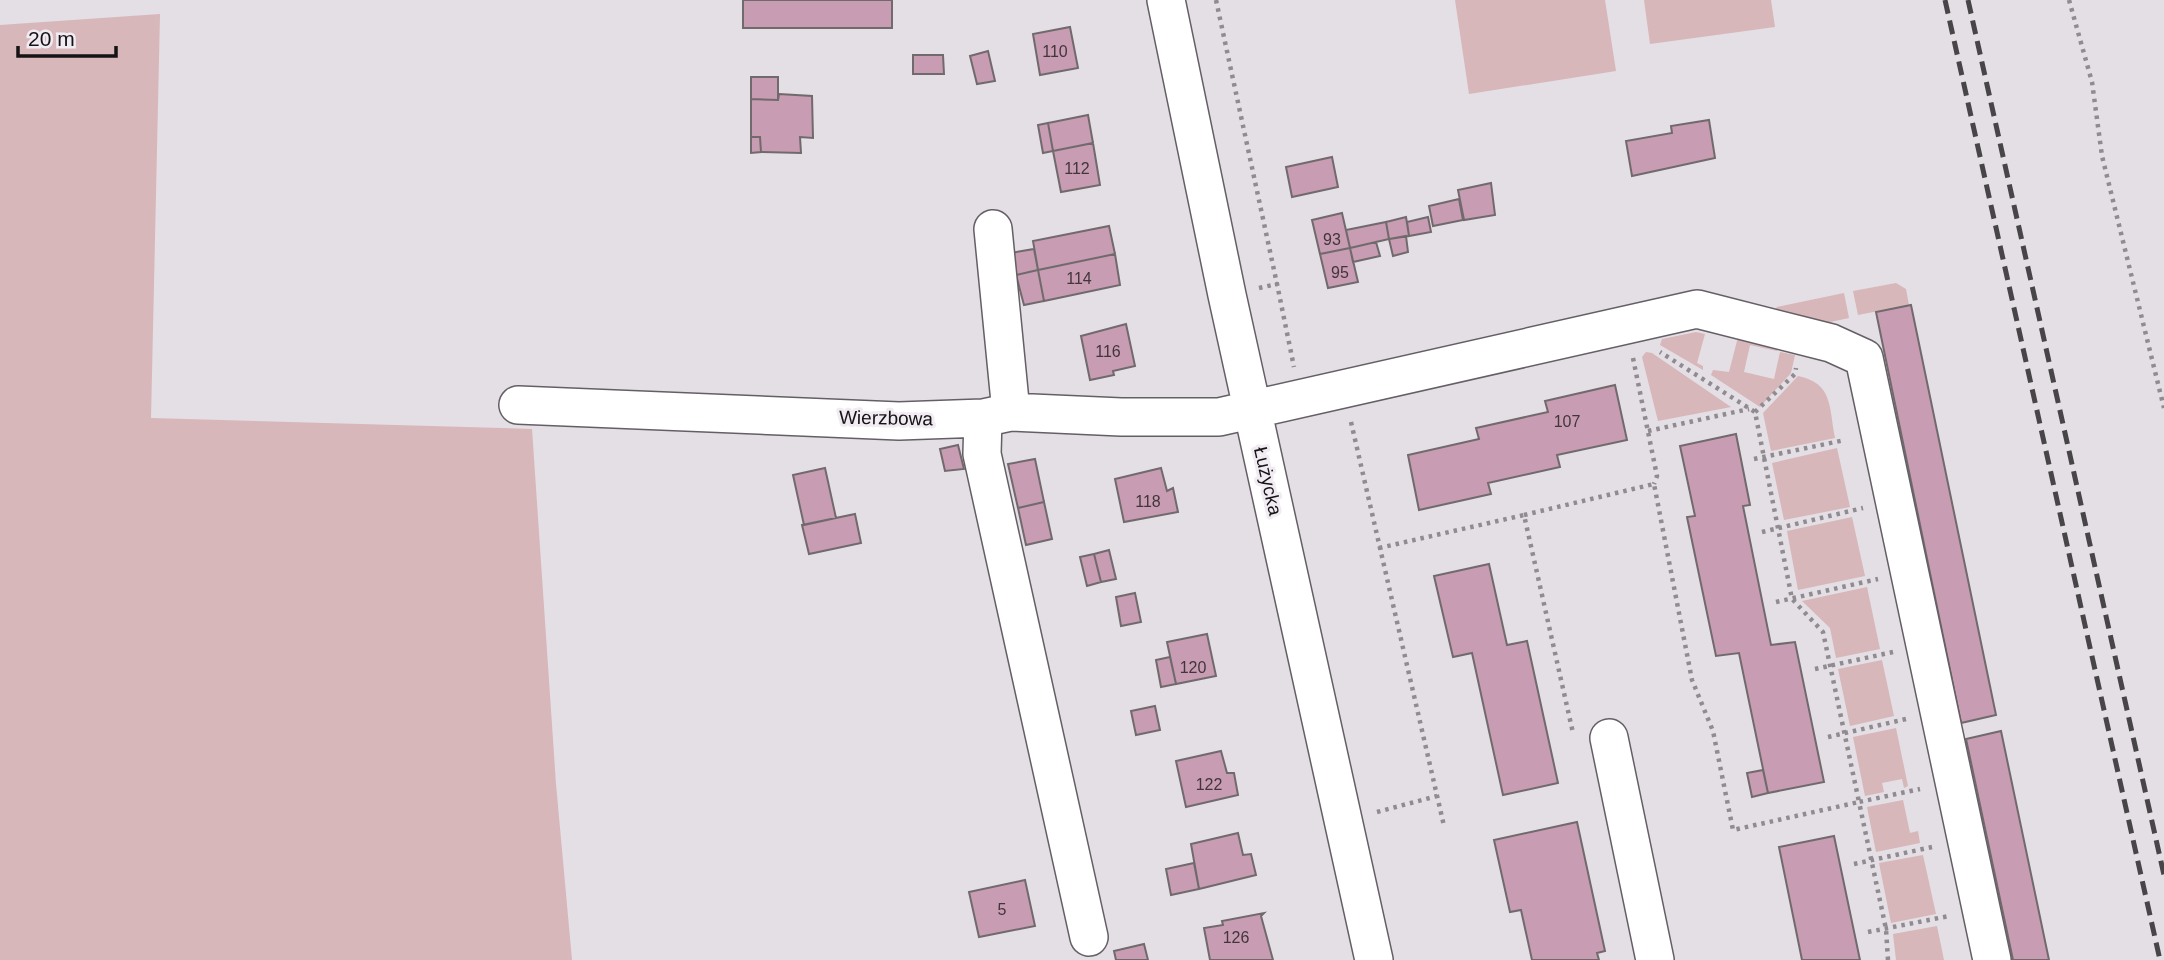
<svg xmlns="http://www.w3.org/2000/svg" width="2164" height="960" viewBox="0 0 2164 960" font-family="Arial,sans-serif">
	<rect width="100%" height="100%" fill="#e4dee5"/>
	<path fill="#d7b7b9" d="M1455,0H1605L1616,71L1469,94Z
		M1644,0H1771L1775,27L1650,44Z
		M160,14L151,418L532,429L556,784L572,960H0V25Z
		M1896,283L1906,289L1909,305L1858,315L1853,291Z
		M1844,293L1849,318L1821,324L1775,310L1777,307Z
		M1696,332L1705,334L1697,363L1703,366V370L1660,345L1662,339Z
		M1738,337L1778,345L1777,351L1750,345L1744,372L1774,379L1780,352L1795,355L1791,373L1760,407L1711,375L1713,370L1729,372Z
		M1646,352L1652,353L1731,407L1658,421L1642,357Z
		M1798,376C1833,383 1829,407 1835,438L1771,451L1763,413Z
		M1837,448L1850,507L1784,520L1772,463Z
		M1852,517L1865,576L1798,590L1787,531Z
		M1867,587L1880,649L1836,658L1830,628L1802,601Z
		M1882,660L1894,716L1850,726L1838,669Z
		M1896,728L1908,786L1904,788L1902,779L1882,783L1884,792L1865,796L1853,737Z
		M1903,800L1910,833L1918,831L1920,843L1876,852L1867,807Z
		M1923,855L1936,914L1891,923L1879,863Z
		M1937,926L1944,960H1896L1893,934Z"/>
	<path fill="#c89cb2" stroke="#716a6d" stroke-width="2" d="M743,0H892V28H743Z
		M1070,27L1078,68L1040,75L1033,34Z
		M988,51L995,81L977,84L970,56Z
		M913,55H943L944,74H913Z
		M751,77H778V100L751,99Z
		M779,94L812,96L813,138L800,137L801,153L761,152L760,137H751V99L778,100Z
		M1088,115L1093,143L1053,151L1048,123Z
		M1709,120L1715,158L1632,176L1626,141L1672,133L1671,126Z
		M1048,123L1053,151L1043,153L1038,125Z
		M751,137H760L761,152L751,153Z
		M1093,143L1100,185L1061,192L1053,151Z
		M1332,157L1338,187L1292,197L1286,167Z
		M1491,183L1495,215L1464,220L1458,190Z
		M1459,199L1463,220L1433,226L1429,206Z
		M1342,213L1350,248L1320,254L1312,220Z
		M1406,217L1409,236L1389,239L1386,222Z
		M1428,217L1431,232L1409,236L1407,222Z
		M1386,222L1389,239L1350,248L1346,230Z
		M1109,226L1115,254L1038,270L1033,241Z
		M1406,236L1408,252L1393,256L1389,239Z
		M1376,242L1380,256L1353,262L1350,248Z
		M1350,248L1358,282L1328,288L1320,254Z
		M1034,249L1038,270L1016,275L1010,253Z
		M1115,254L1120,285L1044,301L1038,270Z
		M1038,270L1044,301L1024,305L1016,275Z
		M1911,305L1996,715L1961,723L1876,312Z
		M1126,324L1135,366L1113,371L1114,375L1090,380L1081,336Z
		M1615,385L1627,440L1557,455L1560,467L1488,483L1491,494L1419,510L1408,455L1479,439L1476,428L1548,412L1545,401Z
		M1736,434L1750,505L1743,506L1771,645L1795,642L1824,782L1768,793L1739,653L1716,656L1687,517L1695,516L1680,446Z
		M958,445L964,469L945,471L940,449Z
		M1035,459L1044,502L1018,508L1008,464Z
		M825,468L836,518L804,525L793,475Z
		M1161,468L1167,491L1173,488L1178,512L1124,522L1115,479Z
		M1044,502L1052,539L1026,545L1018,508Z
		M855,514L861,543L809,554L802,525Z
		M1109,550L1116,579L1101,582L1094,554Z
		M1094,554L1101,582L1087,586L1080,557Z
		M1489,564L1507,645L1527,641L1558,783L1503,795L1472,653L1453,657L1434,576Z
		M1135,593L1141,622L1121,626L1116,597Z
		M1207,634L1216,676L1176,684L1167,642Z
		M1170,657L1176,684L1161,687L1156,660Z
		M1155,706L1160,730L1136,735L1131,711Z
		M2001,731L2049,960H2013L1966,739Z
		M1221,751L1227,773H1234L1238,795L1186,807L1176,761Z
		M1763,770L1768,793L1752,797L1747,773Z
		M1577,822L1605,951L1597,953L1599,960H1532L1521,910L1510,912L1494,840Z
		M1238,833L1243,855L1251,854L1256,875L1199,889L1191,844Z
		M1834,836L1860,960H1802L1779,847Z
		M1194,863L1199,889L1171,895L1166,869Z
		M1025,880L1035,926L979,937L969,892Z
		M1264,913L1261,916L1273,960H1210L1204,928L1223,925L1222,921Z
		M1144,944L1148,960H1116L1114,951Z"/>
	<g fill="none" stroke-linecap="round" stroke-linejoin="round">
		<g stroke="#645f65" stroke-width="40">
			<path id="minor" d="M1166,0L1227,295L1374,960
				M993,229L1011,412
				M518,405L899,421L983,418L1011,412L1121,417H1219L1697,309L1831,343L1864,358L1992,960
				M983,418L982,454L1089,937
				M1609,738L1655,960"/>
		</g>
		<path stroke="#8f8b90" stroke-width="4.5" stroke-dasharray="3.5 5" stroke-linecap="butt" d="M1216,0L1277,284
			M2069,0L2092,82L2102,156L2164,408
			M1259,288L1277,284L1294,367
			M1633,358L1657,476L1654,484
			M1755,412L1795,374L1796,368
			M1351,422L1444,826
			M1648,431L1749,409
			M1754,459L1845,440
			M1524,515L1654,484L1692,680L1713,731L1733,830L1859,802L1823,632L1792,599L1755,412L1660,352
			M1762,532L1863,508
			M1379,548L1524,515L1573,733
			M1776,602L1878,579
			M1815,669L1893,652
			M1828,737L1906,719
			M1377,812L1437,796
			M1854,864L1932,847
			M1868,932L1949,916
			M1888,960L1886,929L1859,802L1920,789"/>
		<use href="#minor" stroke="#fff" stroke-width="37"/>
		<path stroke="#484548" stroke-width="5" stroke-dasharray="14 7" stroke-linecap="butt" d="M1945,0L2160,960
			M1968,0L2164,875"/>
	</g>
	<g text-anchor="middle" dominant-baseline="central" stroke-width="6" stroke-linejoin="round" paint-order="stroke">
		<g font-size="16" fill="#42353c">
			<text x="1055" y="51">110</text>
			<text x="1077" y="168">112</text>
			<text x="1332" y="239">93</text>
			<text x="1340" y="272">95</text>
			<text x="1079" y="278">114</text>
			<text x="1108" y="351">116</text>
			<text x="1567" y="421">107</text>
			<text x="1148" y="501">118</text>
			<text x="1193" y="667">120</text>
			<text x="1209" y="784">122</text>
			<text x="1002" y="909">5</text>
			<text x="1236" y="937">126</text>
		</g>
		<g font-size="19" fill="#151315" stroke="#f1ebf2">
			<text transform="translate(886 418) rotate(1)">Wierzbowa</text>
			<text transform="translate(1268 481) rotate(77)">Łużycka</text>
		</g>
	</g>
	<path d="M18 46v10h98v-10" fill="none" stroke="#151315" stroke-width="3.5"/>
	<text x="28" y="46" font-size="21" fill="#151315" stroke="#f1ebf2" stroke-width="5" paint-order="stroke">20 m</text>
</svg>
